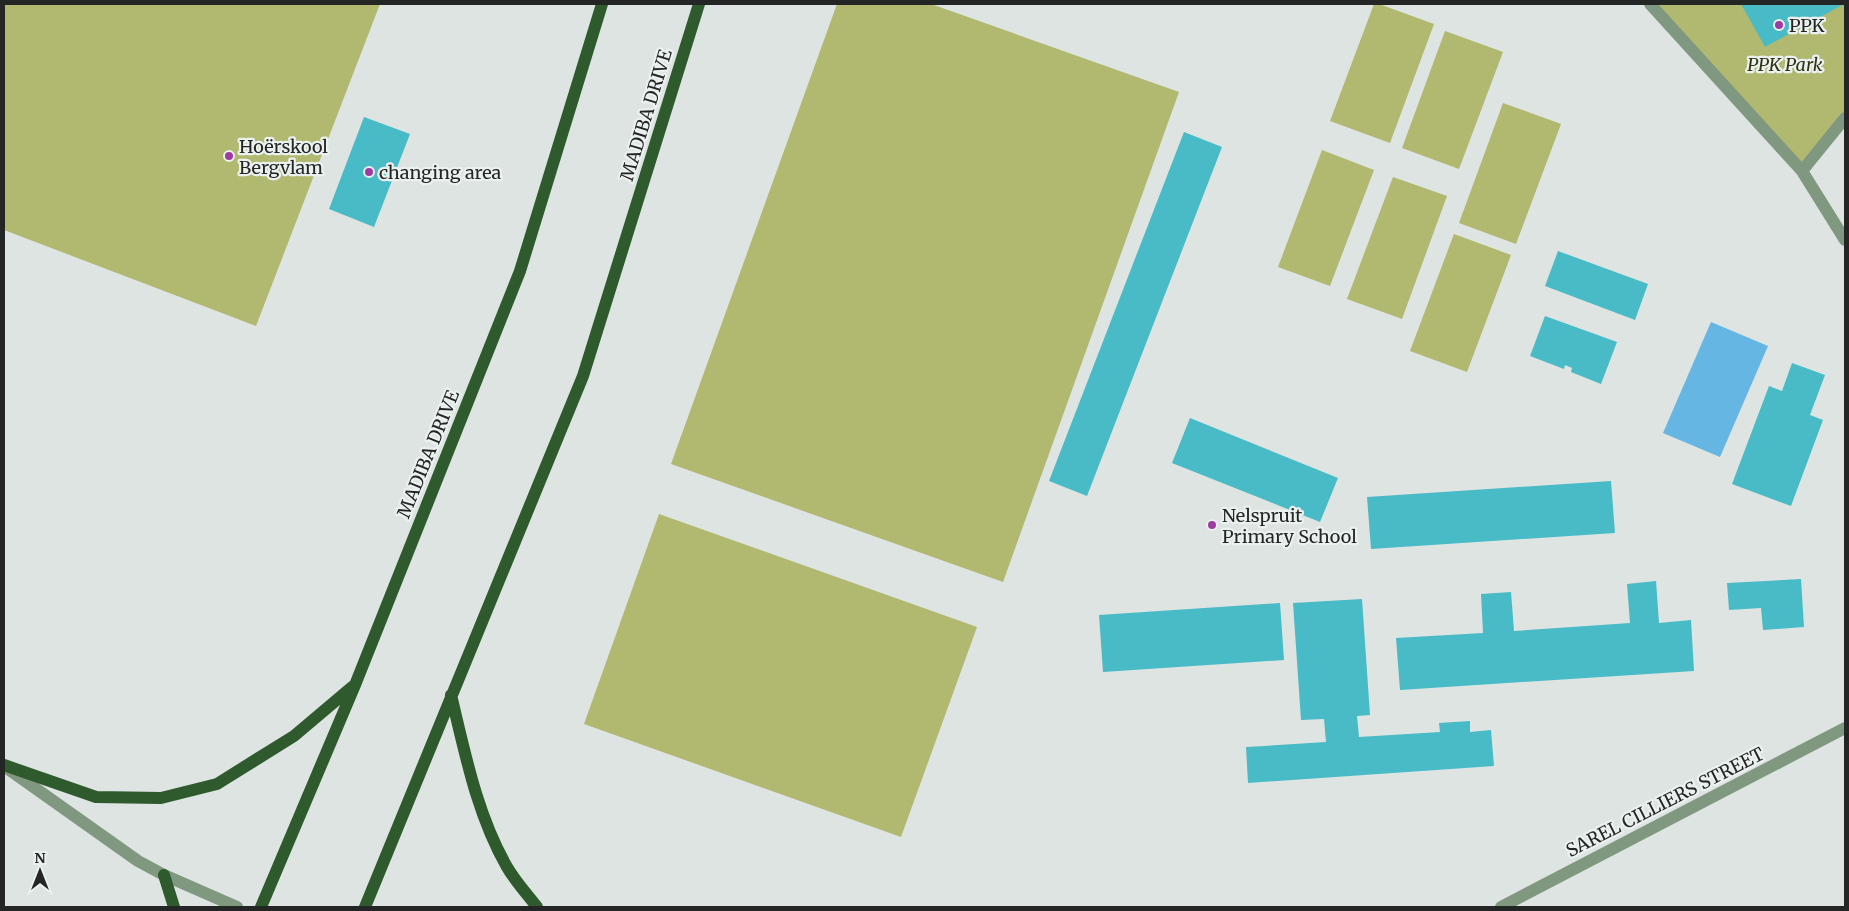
<svg xmlns="http://www.w3.org/2000/svg" width="1849" height="911" viewBox="0 0 1849 911" font-family="Merriweather,serif">
	<rect width="100%" height="100%" fill="#dde4e2"/>
	<path fill="#b1b870" d="M4,4H380L256,326L4,230Z
		M837,4H931L1179,92L1003,582L671,464Z
		M1374,4H1379L1434,24L1390,143L1330,121Z
		M1650,4H1845V118L1802,171Z
		M1445,31L1503,52L1459,169L1402,148Z
		M1503,103L1561,124L1516,244L1459,223Z
		M1322,150L1374,170L1330,286L1278,267Z
		M1393,177L1447,196L1402,319L1347,299Z
		M1454,234L1511,255L1467,372L1410,351Z
		M659,514L977,627L901,837L584,724Z"/>
	<path fill="#65b6e3" d="M1711,322L1768,346L1720,457L1663,433Z"/>
	<path fill="#49bbc6" d="M1741,4H1844L1765,47Z
		M364,117L410,134L374,227L329,209Z
		M1184,132L1222,147L1087,496L1049,481Z
		M1558,251L1648,284L1635,320L1545,286Z
		M1545,316L1617,342L1601,384L1571,372L1572,368L1565,365L1564,369L1530,356Z
		M1792,363L1825,375L1810,415L1823,420L1791,506L1732,484L1769,386L1782,391Z
		M1190,418L1338,478L1320,522L1172,463Z
		M1611,481L1615,533L1371,549L1367,497Z
		M1801,579L1804,627L1763,630L1761,608L1729,610L1727,583Z
		M1656,581L1659,623L1691,620L1694,671L1400,690L1396,638L1483,633L1481,594L1511,592L1514,631L1630,623L1627,584Z
		M1362,599L1370,715L1357,716L1359,737L1440,732L1439,723L1470,721V732L1491,730L1494,766L1248,783L1246,747L1326,742L1324,719L1301,720L1293,603Z
		M1280,603L1284,660L1103,672L1099,615Z"/>
	<g fill="none" stroke-linecap="round" stroke-linejoin="round">
		<path stroke="#80987f" stroke-width="12" d="M1650,4L1802,171L1845,240
			M1802,171L1845,118
			M4,766L138,861L164,875L237,907
			M1501,907L1845,728"/>
		<path stroke="#2e5a2d" stroke-width="12" d="M451,695C465,753 477,815 507,867C515,881 527,894 537,907
			M4,765L96,797L161,798L217,784L294,736L352,687
			M164,875L174,907
			M261,907L355,685L520,271L602,4
			M365,907L583,376L699,4"/>
	</g>
	<g fill="#9d3ba1" stroke="#eaf1ef" stroke-width="2">
		<circle cx="1779" cy="25" r="5"/>
		<circle cx="229" cy="156" r="5"/>
		<circle cx="369" cy="172" r="5"/>
		<circle cx="1212" cy="525" r="5"/>
	</g>
	<g text-anchor="middle" dominant-baseline="central" stroke-width="4.5" stroke-linejoin="round" paint-order="stroke">
		<g font-size="18" fill="#232625" stroke="#eaf1ef" text-anchor="start">
			<text x="1789" y="25">PPK</text>
			<text x="239" y="146">Hoërskool<tspan x="239" dy="21">Bergvlam</tspan></text>
			<text x="379" y="172">changing area</text>
			<text x="1222" y="515">Nelspruit<tspan x="1222" dy="21">Primary School</tspan></text>
		</g>
		<g font-size="18" font-style="italic" fill="#303311" stroke="#eaf1ef">
			<text x="1785" y="64">PPK Park</text>
		</g>
		<g font-size="18" fill="#232625" stroke="#eaf1ef">
			<text transform="translate(646 115) rotate(-73)">MADIBA DRIVE</text>
			<text transform="translate(428 454) rotate(-68)">MADIBA DRIVE</text>
			<text transform="translate(1665 802) rotate(-27)">SAREL CILLIERS STREET</text>
		</g>
	</g>
	<rect width="1849" height="911" fill="none" stroke="#232625" stroke-width="10"/>
	<g transform="translate(40 871)" stroke="#eaf1ef" stroke-width="4" paint-order="stroke">
	<path d="M0-4L9 19L0 12L-9 19Z" fill="#232625"/>
	<text y="-8" font-size="14" font-weight="bold" text-anchor="middle" fill="#232625">N</text>
	</g>
</svg>
